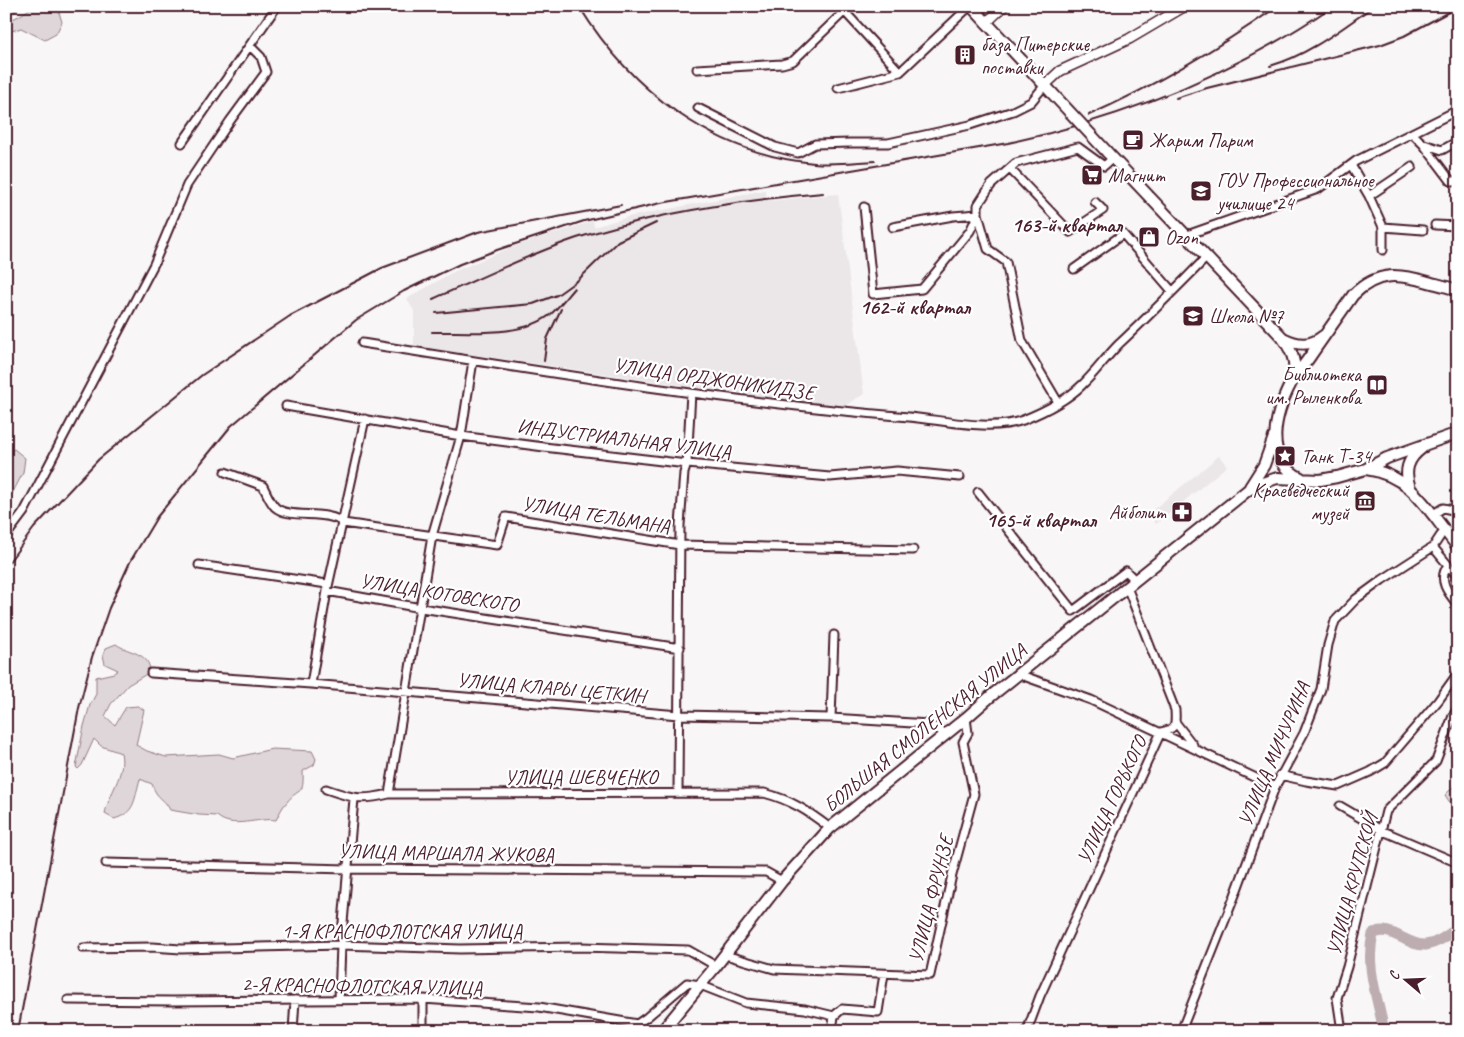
<svg xmlns="http://www.w3.org/2000/svg" width="1464" height="1037" viewBox="0 0 1464 1037" font-family="Caveat,sans-serif">
	<rect width="100%" height="100%" fill="#f8f6f7"/>
	<filter id="ink" filterUnits="userSpaceOnUse"><feTurbulence type="fractalNoise" baseFrequency=".02" numOctaves="2"/><feDisplacementMap in="SourceGraphic" scale="10" xChannelSelector="R" yChannelSelector="G"/><feConvolveMatrix kernelMatrix="1 2 1 2 8 2 1 2 1" color-interpolation-filters="sRGB"/></filter>
	<g filter="url(#ink)">
		<path fill="#ebe6e8" d="M765,190L768,201L838,194L864,394L841,408L414,346V311L407,299L451,273L512,247L593,221L594,227L628,217Z
			M1219,456L1227,466L1156,524L1148,514Z"/>
		<path fill="#ded6d9" stroke="#947a82" d="M34,6H60L58,9L62,22L56,34L45,40L21,28L6,33V22L19,16Z
			M6,68L13,83L6,96Z
			M14,449L25,458L23,473L6,505V453Z
			M116,644C128,653 150,652 150,672L128,685L111,704L105,716L115,725L126,707L138,706L144,710L136,745L147,751L166,757L219,754L233,758L272,749L312,751L316,759L314,765L303,771C304,797 300,786 287,802C282,807 279,814 276,820C258,817 232,830 217,816L199,815L170,810C164,797 157,800 152,784L140,779C134,799 136,813 114,819L105,814C108,794 126,775 121,753L101,746L94,739L82,765L78,769L76,767L84,726L90,705L96,694V677L114,673L118,670L105,664L103,655L106,648Z
			M1458,782V815L1445,795Z"/>
		<g fill="none" stroke-linecap="round" stroke-linejoin="round">
			<path stroke="#bdadb0" stroke-width="11" d="M6,11L14,6
				M1384,1031C1378,999 1365,967 1373,934C1389,923 1408,947 1426,945C1438,943 1449,935 1458,927"/>
			<g stroke="#4a1f2b" stroke-width="11">
				<path id="minor" d="M845,12L900,72
					M697,69L782,64L793,61L850,6
					M838,88L900,72L970,6
					M698,108L775,147L798,153L815,144L850,143H888L970,125L1013,111L1031,102L1045,85
					M1412,133L1423,144L1451,181H1458
					M182,143L277,6
					M1424,144L1442,150L1458,141
					M1351,165L1369,196L1383,227L1423,230
					M1010,169L1070,232L1103,210L1095,202
					M1369,196L1412,167
					M864,207L873,294L922,289L970,231L978,214
					M978,214L988,249L1006,262L1022,341L1058,402
					M1435,225L1458,226
					M893,227L953,216L978,214V205L991,185L1016,163L1078,147L1104,166L1113,158
					M1187,235L1318,189L1356,161L1458,110
					M1383,250V227
					M1074,269L1123,234L1172,291
					M362,343C544,372 726,402 909,417C943,420 991,432 1023,420C1043,412 1066,401 1082,385C1095,373 1106,357 1119,344C1149,316 1178,286 1207,257
					M286,406L461,436L544,447L687,464L830,477L897,471L960,477
					M225,472L263,486C266,492 270,502 275,507C289,520 328,509 343,523L497,545L506,517L680,545L913,550
					M978,492L1073,611L1126,571L1135,580
					M1432,515L1443,508L1453,510L1458,515
					M6,536L24,512L154,264L187,185L230,121L266,72L261,57L250,46
					M1433,547L1458,577
					M199,565L327,584V591L421,608L680,648
					M1448,565C1437,580 1448,593 1458,605
					M151,673L311,684L679,715L831,718L929,724L946,734
					M1018,674L1091,700L1275,787
					M311,684L327,591L365,419
					M831,718L834,635
					M1176,723L1193,745
					M1280,775L1306,781L1338,786L1370,772L1385,763L1438,701L1458,673
					M326,789C352,798 360,801 389,794L764,793C791,800 808,811 830,828
					M678,793L680,525L684,473L687,464L691,393
					M389,794L432,536L461,436L473,361
					M1340,806L1383,831L1458,863
					M106,863L348,869L766,872L782,881
					M83,948L152,947L181,949L341,945L460,949L580,947L688,950L716,966
					M725,955L774,969L930,975L952,875L974,794L963,742L968,733L966,718
					M339,999L341,945L354,799
					M68,1000L173,1001L423,999L539,1007L637,1024L647,1017L687,983L700,985L746,1003L805,1009L834,1016L842,1009L878,1012L884,974
					M293,1031L295,1000
					M421,1031L423,1024V999
					M832,1031L834,1016
					M1027,1031L1040,996L1161,732C1176,729 1176,725 1175,710L1127,587
					M1181,1031L1235,895L1275,787L1304,733L1321,689L1328,645L1335,621L1356,599L1382,580L1433,547L1441,535L1445,532
					M1342,1031L1337,998L1347,967L1386,811L1436,761L1453,716L1458,708"/>
			</g>
			<g stroke="#4a1f2b" stroke-width="12">
				<path id="tertiary" d="M986,23L1004,6
					M1045,85L1060,71L1129,39L1185,6"/>
			</g>
			<g stroke="#4a1f2b" stroke-width="14">
				<path id="secondary" d="M971,6L1052,93
					M1107,152L1282,337C1292,351 1297,362 1293,379
					M1283,338C1297,345 1310,347 1323,336
					M1366,469C1413,475 1430,514 1458,547
					M1301,478C1262,459 1275,414 1291,383C1297,373 1305,364 1311,355C1325,335 1339,315 1353,295C1378,270 1400,274 1432,283C1440,285 1450,287 1458,291
					M1250,487L1264,465L1274,437
					M1410,488C1404,471 1407,459 1422,448
					M662,1031L716,966L782,881L830,828L966,718L991,696L1248,490L1260,484L1277,478L1320,480L1337,477L1366,469L1387,458L1458,433"/>
			</g>
			<use href="#minor" stroke="#fff" stroke-width="7"/>
			<use href="#tertiary" stroke="#fff" stroke-width="9"/>
			<use href="#secondary" stroke="#fff" stroke-width="10"/>
			<path stroke="#4a1f2b" stroke-width="2" d="M579,6C631,91 713,154 814,163C834,165 856,162 875,161
				M1270,66C1309,55 1341,29 1374,6
				M1176,98L1207,88L1380,45L1404,36L1458,7
				M1089,115C1157,85 1218,48 1278,6
				M433,299C479,279 529,254 577,238C655,213 741,200 823,193
				M436,313L533,304L557,295L578,280L618,241L656,223
				M432,332C468,331 522,338 551,314C560,306 567,296 574,288
				M544,361L547,339L561,309
				M6,566L34,528L99,459L202,375L290,316L382,268L478,232L621,205
				M18,1031L79,708L92,657L109,608L130,562L157,517L231,426L356,320L404,291L460,264L497,250L584,221L661,203L1008,143C1124,118 1235,73 1333,6"/>
			<g stroke="#4a1f2b" stroke-width="14" stroke-linecap="butt">
				<path id="secondary-bridge" d="M1052,93L1107,152"/>
			</g>
			<use href="#secondary-bridge" stroke="#fff" stroke-width="10"/>
		</g>
	</g>
	<defs>
		<g id="building-square" transform="scale(1.125)"><rect x="-9" y="-9" width="18" height="18" rx="4" fill="#4a1f2b" stroke="#fff"/><path d="M-4-6H4V6H1V3H-1V6H-4ZM-2.5-4.3h1.7v1.8h-1.7ZM.8-4.3h1.7v1.8H.8ZM-2.5-1h1.7V.8h-1.7ZM.8-1h1.7V.8H.8Z" fill="#fff"/></g>
		<g id="cafe-square" transform="scale(1.125)"><rect x="-9" y="-9" width="18" height="18" rx="4" fill="#4a1f2b" stroke="#fff"/><path d="M-5.5-4.5H6V0H3Q3 3.5 0 3.5H-2.5Q-5.5 3.5-5.5 0ZM3-3.2v2h1.7v-2ZM-6 4.5H4V6H-6Z" fill="#fff"/></g>
		<g id="supermarket-square" transform="scale(1.125)"><rect x="-9" y="-9" width="18" height="18" rx="4" fill="#4a1f2b" stroke="#fff"/><path d="M-6-5.5h2.5l.6 2H6L4.5 2H-2.5L-4.4-4H-6ZM-1.5 3.2a1.3 1.3 0 1 0 .1 0ZM3 3.2a1.3 1.3 0 1 0 .1 0Z" fill="#fff"/></g>
		<g id="university-square" transform="scale(1.125)"><rect x="-9" y="-9" width="18" height="18" rx="4" fill="#4a1f2b" stroke="#fff"/><path d="M0-5L7-2L0 1L-7-2ZM-4 1L0 2.5L4 1V4Q0 6-4 4Z" fill="#fff"/></g>
		<g id="shop-square" transform="scale(1.125)"><rect x="-9" y="-9" width="18" height="18" rx="4" fill="#4a1f2b" stroke="#fff"/><path d="M-5-2.5h2.3a2.7 3.5 0 0 1 5.4 0H5L5.5 6h-11ZM-1.5-2.5h3a1.5 2.3 0 0 0-3 0Z" fill="#fff"/></g>
		<g id="school-square" transform="scale(1.125)"><rect x="-9" y="-9" width="18" height="18" rx="4" fill="#4a1f2b" stroke="#fff"/><path d="M0-5L7-2L0 1L-7-2ZM-4 1L0 2.5L4 1V4Q0 6-4 4Z" fill="#fff"/></g>
		<g id="library-square" transform="scale(1.125)"><rect x="-9" y="-9" width="18" height="18" rx="4" fill="#4a1f2b" stroke="#fff"/><path d="M-6-4Q-3-5.5-.7-3.5V5Q-3 3-6 4ZM6-4Q3-5.5 .7-3.5V5Q3 3 6 4Z" fill="#fff"/></g>
		<g id="sight-square" transform="scale(1.125)"><rect x="-9" y="-9" width="18" height="18" rx="4" fill="#4a1f2b" stroke="#fff"/><path d="M0-6L1.8-2.2L6-1.7L2.9 1.2L3.7 5.4L0 3.3L-3.7 5.4L-2.9 1.2L-6-1.7L-1.8-2.2Z" fill="#fff"/></g>
		<g id="museum-square" transform="scale(1.125)"><rect x="-9" y="-9" width="18" height="18" rx="4" fill="#4a1f2b" stroke="#fff"/><path d="M0-6L6-3V-2H-6V-3ZM-5-1h2V3h-2ZM-1-1h2V3h-2ZM3-1h2V3H3ZM-6 4H6V6H-6Z" fill="#fff"/></g>
		<g id="pharmacy-square" transform="scale(1.125)"><rect x="-9" y="-9" width="18" height="18" rx="4" fill="#4a1f2b" stroke="#fff"/><path d="M-2-6h4v4h4v4h-4v4h-4v-4h-4v-4h4Z" fill="#fff"/></g>
	</defs>
	<g fill-rule="evenodd">
		<use href="#building-square" x="965" y="55"/>
		<use href="#cafe-square" x="1133" y="140"/>
		<use href="#supermarket-square" x="1092" y="175"/>
		<use href="#university-square" x="1201" y="191"/>
		<use href="#shop-square" x="1149" y="237"/>
		<use href="#school-square" x="1193" y="316"/>
		<use href="#library-square" x="1377" y="385"/>
		<use href="#sight-square" x="1285" y="456"/>
		<use href="#museum-square" x="1365" y="501"/>
		<use href="#pharmacy-square" x="1182" y="512"/>
	</g>
	<g text-anchor="middle" dominant-baseline="central" stroke-width="4.5" stroke-linejoin="round" paint-order="stroke">
		<g font-size="20" fill="#4a1f2b" stroke="#fff" text-anchor="start">
			<text x="981" y="44">база Питерские<tspan x="981" dy="23">поставки</tspan></text>
			<text x="1149" y="140">Жарим Парим</text>
			<text x="1108" y="175">Магнит</text>
			<text x="1217" y="180">ГОУ Профессиональное<tspan x="1217" dy="23">училище 24</tspan></text>
			<text x="1165" y="237">Ozon</text>
			<text x="1209" y="316">Школа №7</text>
			<text x="1361" y="374" text-anchor="end">Библиотека<tspan x="1361" dy="23">им. Рыленкова</tspan></text>
			<text x="1301" y="456">Танк Т-34</text>
			<text x="1349" y="490" text-anchor="end">Краеведческий<tspan x="1349" dy="23">музей</tspan></text>
			<text x="1166" y="512" text-anchor="end">Айболит</text>
		</g>
		<g font-size="20" fill="#4a1f2b" stroke="#fff">
			<text transform="translate(714 379) rotate(8)">УЛИЦА ОРДЖОНИКИДЗЕ</text>
			<text transform="translate(624 439) rotate(7)">ИНДУСТРИАЛЬНАЯ УЛИЦА</text>
			<text transform="translate(596 515) rotate(9)">УЛИЦА ТЕЛЬМАНА</text>
			<text transform="translate(439 593) rotate(9)">УЛИЦА КОТОВСКОГО</text>
			<text transform="translate(551 688) rotate(5)">УЛИЦА КЛАРЫ ЦЕТКИН</text>
			<text transform="translate(925 728) rotate(-39)">БОЛЬШАЯ СМОЛЕНСКАЯ УЛИЦА</text>
			<text transform="translate(1274 754) rotate(-67)">УЛИЦА МИЧУРИНА</text>
			<text x="581" y="777">УЛИЦА ШЕВЧЕНКО</text>
			<text transform="translate(1112 800) rotate(-65)">УЛИЦА ГОРЬКОГО</text>
			<text transform="translate(446 853) rotate(1)">УЛИЦА МАРШАЛА ЖУКОВА</text>
			<text transform="translate(1352 884) rotate(-75)">УЛИЦА КРУПСКОЙ</text>
			<text transform="translate(931 899) rotate(-76)">УЛИЦА ФРУНЗЕ</text>
			<text x="402" y="931">1-Я КРАСНОФЛОТСКАЯ УЛИЦА</text>
			<text transform="translate(362 986) rotate(1)">2-Я КРАСНОФЛОТСКАЯ УЛИЦА</text>
		</g>
		<g font-size="21" font-weight="bold" fill="#4a1f2b" stroke="#fff">
			<text x="1067" y="225">163-й квартал</text>
			<text x="915" y="307">162-й квартал</text>
			<text x="1041" y="520">165-й квартал</text>
		</g>
	</g>
	<rect width="1464" height="1037" fill="none" stroke="#fff" stroke-width="25"/>
	<rect x="12" y="12" width="1439" height="1012" fill="none" stroke="#4a1f2b" stroke-width="2" filter="url(#ink)"/>
	<g transform="translate(1406 980) rotate(289)" stroke="#ffffff" stroke-width="4" paint-order="stroke">
	<path d="M0-4L9 19L0 12L-9 19Z" fill="#4a1f2b"/>
	<text y="-8" font-size="14" font-weight="bold" text-anchor="middle" fill="#4a1f2b">С</text>
	</g>
</svg>
